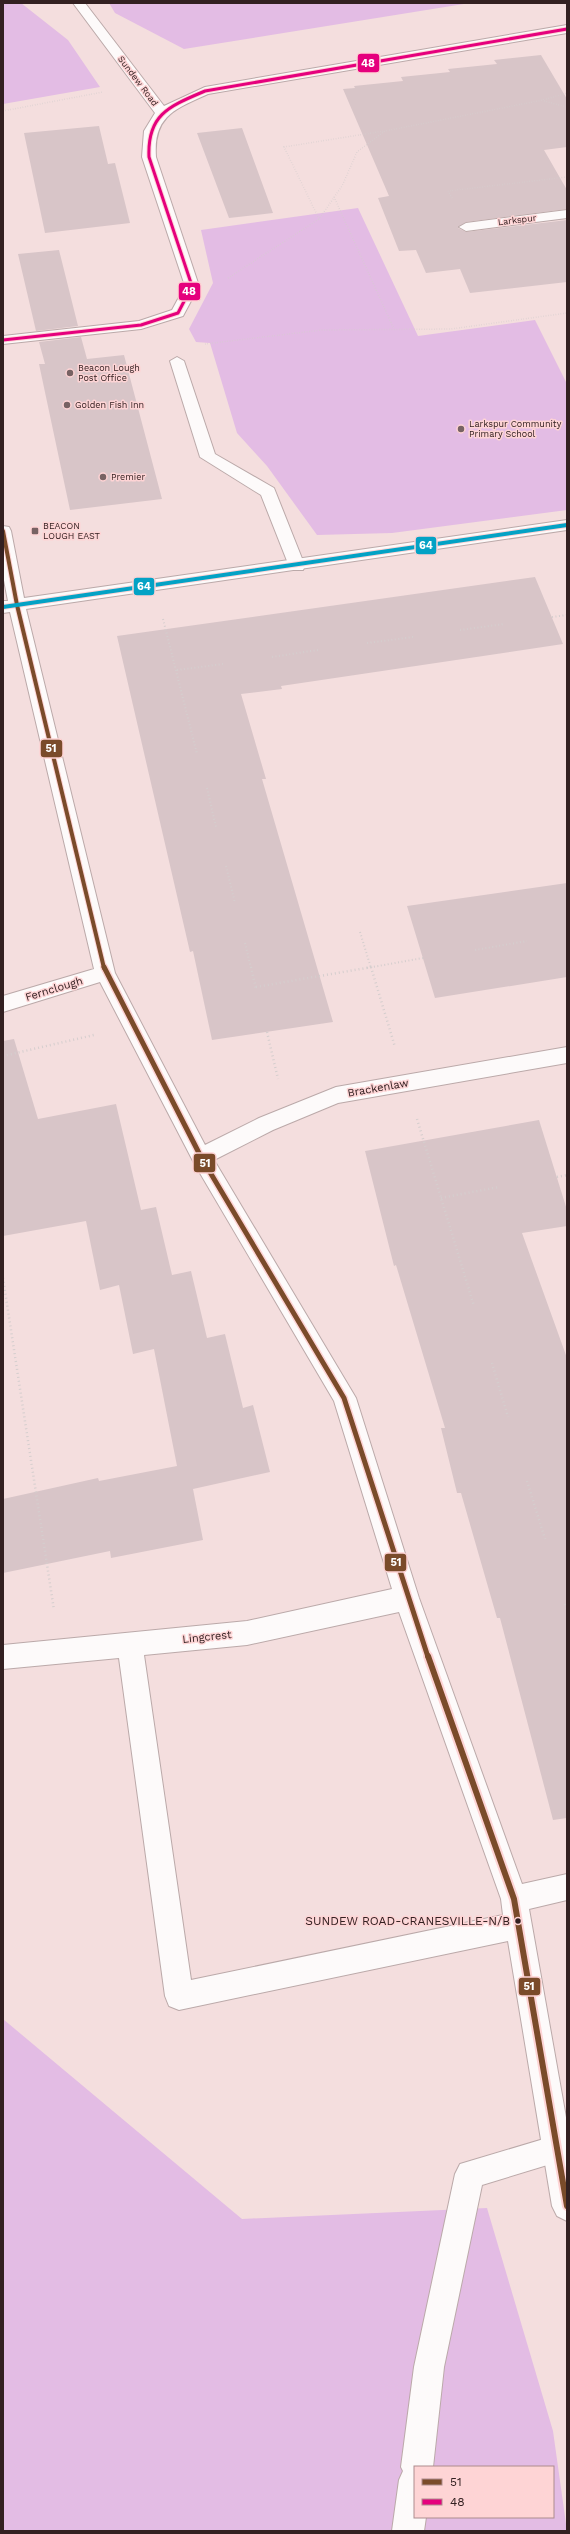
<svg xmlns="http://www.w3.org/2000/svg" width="570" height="2534" viewBox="0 0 570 2534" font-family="'Work Sans',sans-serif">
	<rect width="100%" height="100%" fill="#f4dede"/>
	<path fill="#e3bce4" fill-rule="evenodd" d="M3,3H21L68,40L100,87L3,104Z
		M109,3H470L184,49L115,13Z
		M358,208L418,336L535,320L567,384V510L392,533L317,535L267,466L237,433L210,343L196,342L189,329L213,283L201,230Z
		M3,2019L242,2219L487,2208L553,2431L567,2531H3ZM415,2467H553V2517H415Z"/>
	<path fill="#d8c5c8" d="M541,55L567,99V147L544,150L567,190V209L466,222L458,228L466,232L567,220V282L470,293L460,269L426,273L416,250L399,251L378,198L389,196L343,89L355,88L354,86L403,81L401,77L450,72L448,69L497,64L494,60Z
		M99,126L108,164L115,163L130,223L45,233L24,133Z
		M242,128L273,213L229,218L197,133Z
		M59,250L78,326L36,331L18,254Z
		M81,337L87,359L124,355L162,499L70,510L39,364H45L39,342Z
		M535,577L563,644L281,686L282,689L241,694L266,779H262L333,1022L212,1040L193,951L190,952L117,636Z
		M567,883V977L435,998L407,906Z
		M14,1039L38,1119L116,1104L141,1210L156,1207L172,1275L191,1271L207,1338L225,1334L243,1408L253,1405L270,1472L193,1489L203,1540L111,1558L110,1551L3,1573V1499L98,1478L99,1481L177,1466L154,1349L133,1354L119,1285L100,1290L86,1221L3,1236V1041Z
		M539,1120L567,1210V1226L522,1233L567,1358V1818L553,1820L500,1618H497L461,1493H457L441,1428H445L396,1265L394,1266L365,1151Z"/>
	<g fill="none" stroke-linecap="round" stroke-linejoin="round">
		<g stroke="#bba9a9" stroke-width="2">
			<path id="lane" d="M177,357L184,361L215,454L274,488L305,566L303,570H291L289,566L261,495L200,457L170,361Z
				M557,2135L567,2139V2159L482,2185L444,2367L433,2467H415V2517H426L424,2531H392L399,2480L403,2471L401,2467L414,2367L455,2174L460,2164Z"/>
		</g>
		<g stroke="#bba9a9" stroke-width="2">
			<path id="street" d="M73,3H85L164,106L205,87L567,25V33L208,94C175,109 153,116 156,157L199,286L183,316L141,329L3,344V336L139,321L172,310L185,286L142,157L144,131L155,113Z
				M567,210V218L466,231L459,227L466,223Z
				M567,520V530L26,609L115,973L205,1145L259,1118L336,1087L567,1047V1063L338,1103L273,1130L214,1160L356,1398L419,1598L522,1884L567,1874V1900L529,1909L567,2123V2221L557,2216L552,2206L508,1941L179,2010L169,2006L165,1996L119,1658L3,1669V1645L247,1621L392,1589L334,1401L194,1163L100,982L3,1012V996L94,969L10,612L3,613V601H8L3,575V526L9,527L11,531L24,598ZM399,1612L501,1899L503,1915L191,1980L144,1655L247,1645Z"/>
		</g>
		<path stroke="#d5cece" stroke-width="1.5" stroke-dasharray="0.5 2" stroke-linecap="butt" d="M544,101L567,107
			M3,111L103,92
			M334,197L394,329
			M452,198L448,191L567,177
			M319,219L284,147L384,131
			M228,278L319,219L342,186L357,152L385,131L543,100L567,93
			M205,344L322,330L451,329L567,313"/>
		<path stroke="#d5cece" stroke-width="2" stroke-dasharray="1 2.5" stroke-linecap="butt" d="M552,617L567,615
			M163,619L197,754
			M460,630L504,624
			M367,643L413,637
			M272,657L318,650
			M177,670L223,664
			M207,788L216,827
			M226,866L235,903
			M360,932L371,968
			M245,943L251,968
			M475,950L527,941
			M367,968L423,958"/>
		<path stroke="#d5cece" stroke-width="2.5" stroke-dasharray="1 3" stroke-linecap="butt" d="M251,967L256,989
			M371,967L395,1047
			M256,987L372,967
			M267,1032L278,1079
			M3,1056L94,1035
			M417,1119L474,1306
			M557,1177L567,1175
			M441,1198L499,1187
			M3,1278L54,1610
			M492,1363L508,1417
			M527,1481L545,1539
			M565,1604L567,1609"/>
		<use href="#lane" fill="#fdfafa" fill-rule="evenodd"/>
		<use href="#street" fill="#fdfafa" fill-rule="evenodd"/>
		<g stroke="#fed4d5" stroke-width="6">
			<path id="bus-1-far2" d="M3,531L17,605L104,968"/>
		</g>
		<g stroke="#fed4d5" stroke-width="8">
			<path id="bus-1-far1" d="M104,967L201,1157L344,1398L428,1657"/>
		</g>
		<g stroke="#fed4d5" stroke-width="10">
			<path id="bus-1" d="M428,1656L514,1899L567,2206"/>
		</g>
		<g stroke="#fed4d5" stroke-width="5">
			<path id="bus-2" d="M3,340L141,325L178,313L192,286L149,157C147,114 170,106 205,91L567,29"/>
		</g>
		<g stroke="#fed4d5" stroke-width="6">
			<path id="bus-3" d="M3,607L567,525"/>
		</g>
		<use href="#bus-1-far2" stroke="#7a4b2a" stroke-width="4"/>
		<use href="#bus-1-far1" stroke="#7a4b2a" stroke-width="5"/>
		<use href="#bus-1" stroke="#7a4b2a" stroke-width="6"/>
		<use href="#bus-2" stroke="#e5007d" stroke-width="3"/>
		<use href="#bus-3" stroke="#03a2c5" stroke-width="4"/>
	</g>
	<g fill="#776263" stroke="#fed4d5" stroke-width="1.5">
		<circle cx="70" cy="373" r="4"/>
		<circle cx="67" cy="405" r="4"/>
		<circle cx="461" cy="429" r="4"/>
		<circle cx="103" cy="477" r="4"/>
		<rect x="31" y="527" width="8" height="8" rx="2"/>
	</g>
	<circle fill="#332021" stroke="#fed4d5" stroke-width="1.5" cx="518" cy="1921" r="3.5"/>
	<g text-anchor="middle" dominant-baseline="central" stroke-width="3" stroke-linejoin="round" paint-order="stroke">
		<g font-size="9" fill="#332021" stroke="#fed4d5">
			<text transform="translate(138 81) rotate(53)">Sundew Road</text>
			<text transform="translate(517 220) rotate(-7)">Larkspur</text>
		</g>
		<g font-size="9" fill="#332021" stroke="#fed4d5" text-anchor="start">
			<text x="78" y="368">Beacon Lough<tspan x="78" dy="10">Post Office</tspan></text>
			<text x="75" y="405">Golden Fish Inn</text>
			<text x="469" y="424">Larkspur Community<tspan x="469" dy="10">Primary School</tspan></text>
			<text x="111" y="477">Premier</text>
			<text x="43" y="526">BEACON<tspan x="43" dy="10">LOUGH EAST</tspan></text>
		</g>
		<g font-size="11" fill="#332021" stroke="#fed4d5">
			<text transform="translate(54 989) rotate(-17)">Fernclough</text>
			<text transform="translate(378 1088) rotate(-10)">Brackenlaw</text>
			<text transform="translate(207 1637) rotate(-6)">Lingcrest</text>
		</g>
		<g font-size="12" fill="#332021" stroke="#fed4d5" text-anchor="end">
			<text x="510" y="1921">SUNDEW ROAD-CRANESVILLE-N/B</text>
		</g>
	</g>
	<g stroke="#fed4d5" stroke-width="1.5">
		<rect x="357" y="53" width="23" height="20" rx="4" fill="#e5007d"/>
		<rect x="178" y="282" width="23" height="19" rx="4" fill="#e5007d"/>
		<rect x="415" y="536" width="22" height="19" rx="4" fill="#03a2c5"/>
		<rect x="133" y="577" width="22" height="19" rx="4" fill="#03a2c5"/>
		<rect x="40" y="739" width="23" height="19" rx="4" fill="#7a4b2a"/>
		<rect x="193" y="1153" width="23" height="20" rx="4" fill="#7a4b2a"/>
		<rect x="384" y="1553" width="23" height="19" rx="4" fill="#7a4b2a"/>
		<rect x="518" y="1977" width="23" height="19" rx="4" fill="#7a4b2a"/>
	</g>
	<g font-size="11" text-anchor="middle" font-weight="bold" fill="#fff">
		<text x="368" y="67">48</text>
		<text x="189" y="295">48</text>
		<text x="426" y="549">64</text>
		<text x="144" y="590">64</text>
		<text x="51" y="752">51</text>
		<text x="205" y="1167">51</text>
		<text x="396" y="1566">51</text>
		<text x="529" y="1990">51</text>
	</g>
	<rect width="570" height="2534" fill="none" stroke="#332021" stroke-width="8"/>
	<rect x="414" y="2466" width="140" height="52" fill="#fed4d5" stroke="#ad8c8d"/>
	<rect x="422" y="2479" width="20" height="6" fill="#7a4b2a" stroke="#ad8c8d"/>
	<text x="450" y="2486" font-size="12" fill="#332021">51</text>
	<rect x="422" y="2499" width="20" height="6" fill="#e5007d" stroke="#ad8c8d"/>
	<text x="450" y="2506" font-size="12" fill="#332021">48</text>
</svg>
